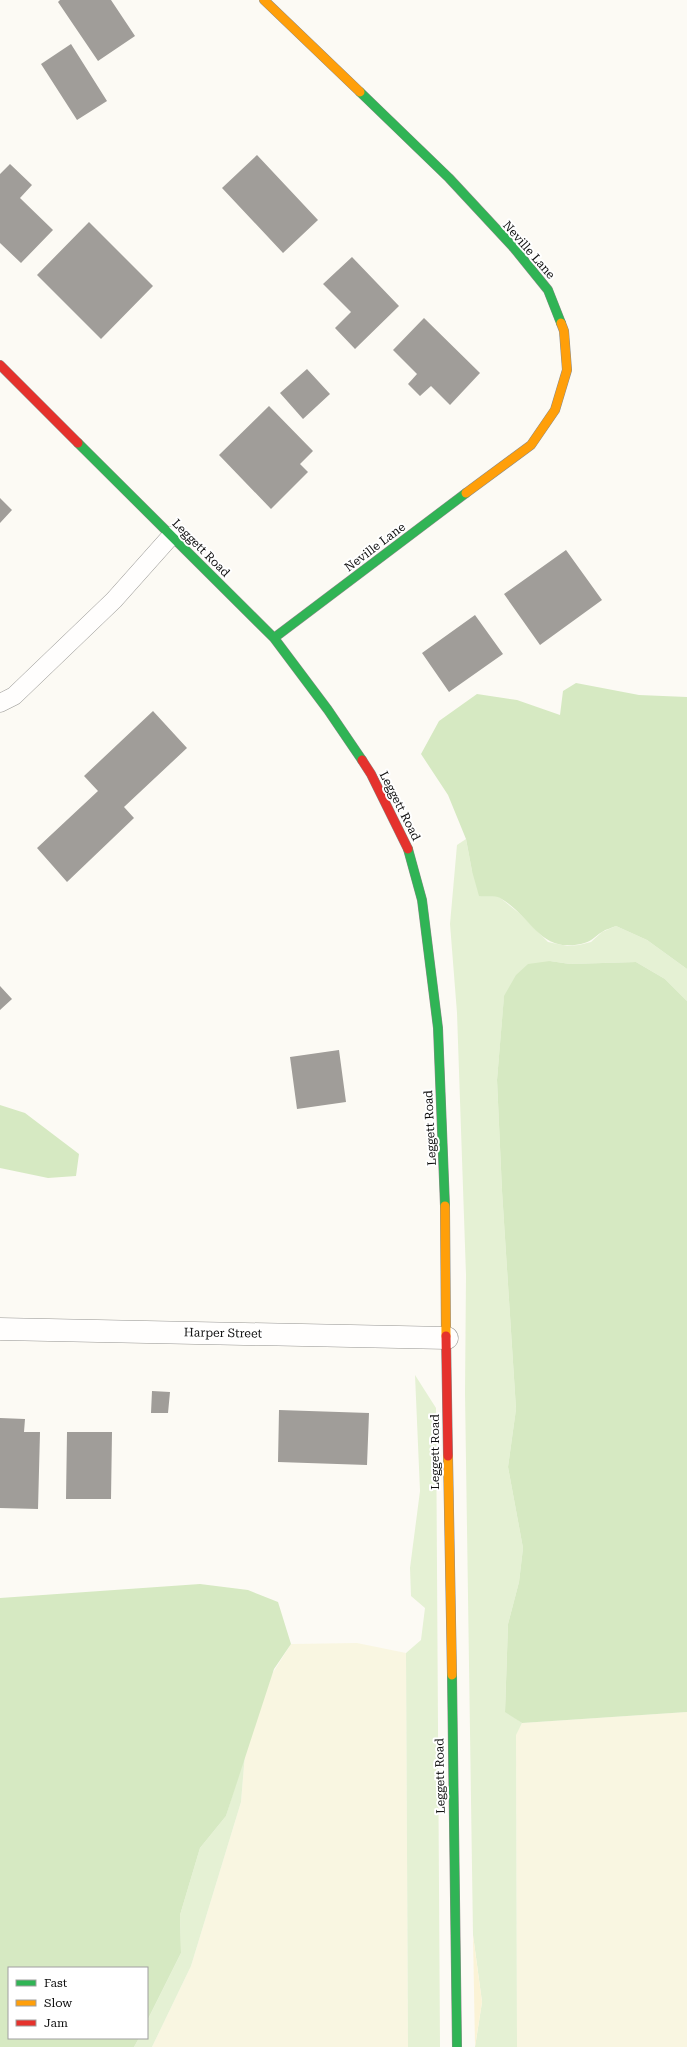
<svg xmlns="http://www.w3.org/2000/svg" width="687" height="2047" viewBox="0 0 687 2047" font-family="'Roboto Serif',serif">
	<rect width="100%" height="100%" fill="#fcfaf4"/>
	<path fill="#f9f6e1" d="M357,1643L406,1653L408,2047H152L191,1966L241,1802L245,1754L272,1674L291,1644Z
		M687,1712V2047H517L516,1734L522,1723Z"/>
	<path fill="#e5f1d4" d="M466,839L472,871L499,897L519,913L548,942L567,946L579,945L591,942L602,932L616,926L647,940L687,969V1001L665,979L636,962L570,964L550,961L504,997L497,1080L502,1191L516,1409L508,1467L523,1548L519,1582L508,1624L505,1711L522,1723L516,1735L517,2047H475L482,2002L473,1935L465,1393L466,1275L457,1013L450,924L457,845Z
		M415,1375L436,1408L440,2047H408L406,1653L421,1640L425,1608L411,1596L410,1568L420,1491Z
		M245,1754L241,1802L191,1966L152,2047H134L139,2038H147V2021L181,1953L180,1915L200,1848L226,1816Z"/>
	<path fill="#d6e9c2" d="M576,683L639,695L687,697V969L647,940L616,926C612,928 606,929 602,932C594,937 591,942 581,944C539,953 531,915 500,898C495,895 485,897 479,896L472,871L466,839L448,795L421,754L439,721L477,694L517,700L560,715L563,691Z
		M550,961L570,964L636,962L665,979L687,1001V1712L522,1723L505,1712L508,1624L519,1582L523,1548L508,1467L516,1409L502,1191L497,1080L504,996L516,975L528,964Z
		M0,1105L25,1113L79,1154L76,1176L48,1178L0,1168Z
		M200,1584L248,1590L278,1602L291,1644L274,1669L226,1816L200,1848L180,1915L181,1953L147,2021V1968H9V2038H139L134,2047H0V1598Z"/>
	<path fill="#fbf3d6" d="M473,1935L482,2002L475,2047Z"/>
	<path fill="#a09d99" d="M60,0H111L135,36L98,61L58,2Z
		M71,44L107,101L77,120L41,64Z
		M257,155L318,220L283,253L222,188Z
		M10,164L32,185L20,198L53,230L21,263L0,243V174Z
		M89,222L153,286L101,339L37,275Z
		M352,257L399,306L355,349L335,328L351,312L323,284Z
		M424,318L480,373L450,405L431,386L420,396L408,384L417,374L393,350Z
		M307,369L330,394L303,419L280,393Z
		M269,406L313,451L300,464L308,472L271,509L219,455Z
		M0,498L12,510L0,523Z
		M566,550L602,600L540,645L504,594Z
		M475,615L503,654L449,692L422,653Z
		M153,711L187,748L124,807L134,818L67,882L37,848L98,791L84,776Z
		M0,986L12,999L0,1010Z
		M339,1050L346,1102L297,1109L290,1057Z
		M152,1391L170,1392L168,1413H151Z
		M279,1410L369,1413L367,1465L278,1462Z
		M0,1418L25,1419L24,1432H40L38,1509L0,1508Z
		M67,1432H112L111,1499H66Z"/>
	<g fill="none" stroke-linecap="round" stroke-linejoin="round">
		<g stroke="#969592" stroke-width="19">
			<path id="lane" d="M0,703L14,696L114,600L171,536"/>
		</g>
		<g stroke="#969592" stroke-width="23">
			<path id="street" d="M0,1329L447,1338"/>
		</g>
		<g stroke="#8c8b89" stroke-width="10">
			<path id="fast" d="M360,92L449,178L514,248L548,290L561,323
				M78,443L274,638L328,710L362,760
				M274,638L466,493
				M408,849L422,900L438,1028L445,1206
				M452,1675L457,2047"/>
		</g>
		<g stroke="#8c8b89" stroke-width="10">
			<path id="slow" d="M264,0L360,92
				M466,493L531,445L555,410L567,370L564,331L561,323
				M445,1206L446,1336
				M448,1456L452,1675"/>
		</g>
		<g stroke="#8c8b89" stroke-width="10">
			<path id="jam" d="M0,365L78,443
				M362,760L371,774L408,849
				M446,1336L448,1456"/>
		</g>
		<use href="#lane" stroke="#fffefd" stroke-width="18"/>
		<use href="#street" stroke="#fffefd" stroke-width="22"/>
		<use href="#fast" stroke="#30b455" stroke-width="9"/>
		<use href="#slow" stroke="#ff9f0a" stroke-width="9"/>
		<use href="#jam" stroke="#e5322d" stroke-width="9"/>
	</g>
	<g text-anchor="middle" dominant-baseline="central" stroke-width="4" stroke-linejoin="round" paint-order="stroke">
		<g font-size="12" fill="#0f0f0f" stroke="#fff">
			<text transform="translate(529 250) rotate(49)">Neville Lane</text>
			<text transform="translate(375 547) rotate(-37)">Neville Lane</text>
			<text transform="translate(201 548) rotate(45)">Leggett Road</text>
			<text transform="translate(400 806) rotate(63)">Leggett Road</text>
			<text transform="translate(430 1128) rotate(-93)">Leggett Road</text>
			<text transform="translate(223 1333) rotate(1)">Harper Street</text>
			<text transform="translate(435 1452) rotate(-90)">Leggett Road</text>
			<text transform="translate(440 1776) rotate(-91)">Leggett Road</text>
		</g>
	</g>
	<rect x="8" y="1967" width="140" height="72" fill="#ffffff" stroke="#9f9f9f"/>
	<rect x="16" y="1980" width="20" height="6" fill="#30b455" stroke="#9f9f9f"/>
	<text x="44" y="1987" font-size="12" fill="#0f0f0f">Fast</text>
	<rect x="16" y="2000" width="20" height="6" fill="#ff9f0a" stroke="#9f9f9f"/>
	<text x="44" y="2007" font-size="12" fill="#0f0f0f">Slow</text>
	<rect x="16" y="2020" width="20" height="6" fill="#e5322d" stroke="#9f9f9f"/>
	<text x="44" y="2027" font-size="12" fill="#0f0f0f">Jam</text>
</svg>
